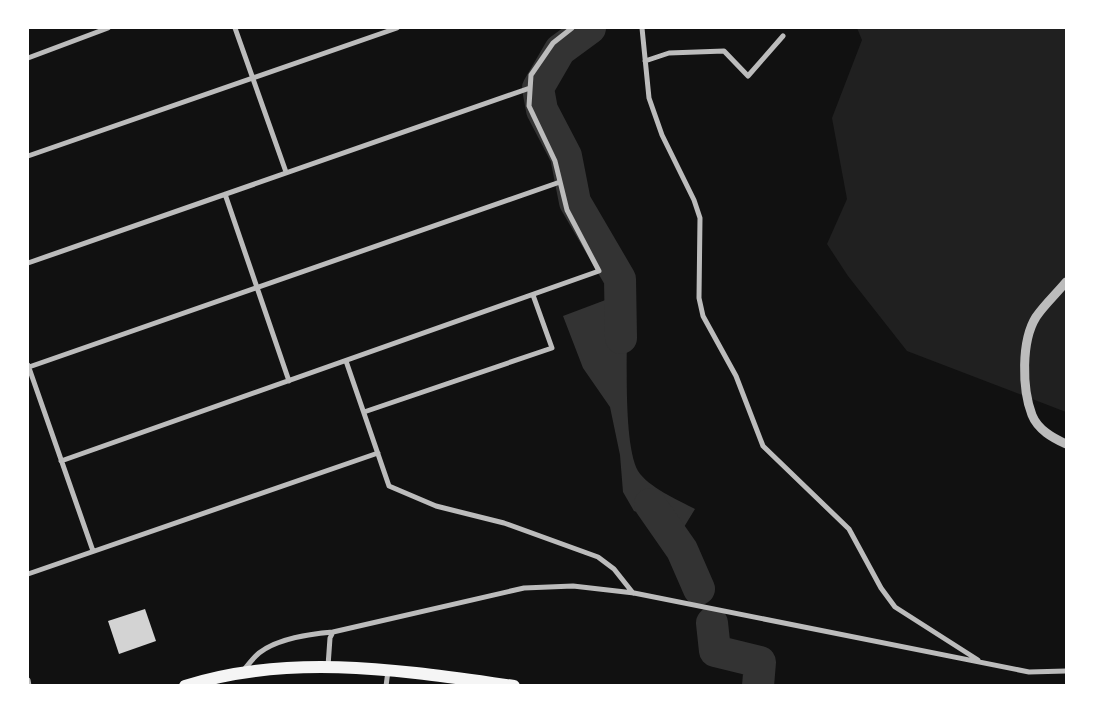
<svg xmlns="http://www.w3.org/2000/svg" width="1094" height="713" viewBox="0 0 1094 713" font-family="'Noto Sans',sans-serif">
	<rect width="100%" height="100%" fill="#111"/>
	<path fill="#202020" d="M857,28H1066V412L907,351L848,276L827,244L847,199L832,118L862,40Z"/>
	<path fill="#333" d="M624,293L627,308C628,344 622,442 638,471C648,487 678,500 695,509L670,550L651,517L634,511L623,492L620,455L610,407L583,368L563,316Z"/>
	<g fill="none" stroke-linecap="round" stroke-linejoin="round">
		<path stroke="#333" stroke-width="32" d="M590,28L560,50L538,88L542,110L566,156L575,202L620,279L621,338
			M650,504L682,550L699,589
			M712,623L715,651L760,662L758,686"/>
	</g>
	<path fill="#d3d3d3" d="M145,609L156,641L119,654L108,621Z"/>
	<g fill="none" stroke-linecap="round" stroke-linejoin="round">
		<path stroke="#bcbcbc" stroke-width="5" d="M235,28L286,172
			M642,28L649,98L662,135L694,200L700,218L699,298L703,316L736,376L763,446L849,529L881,588L895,607L978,660
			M28,58L108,28
			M645,61L669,53L724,51L748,76L783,36
			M28,156L397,28
			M225,194L289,381
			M28,263L530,88
			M346,361L389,486L436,506L504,523L598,557L614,569L633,593
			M28,365L93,551
			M29,367L560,182
			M364,412L552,348L533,295
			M61,461L599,271L567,210L555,161L529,106L531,75L553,43L572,28
			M28,574L378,453
			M328,666L330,638L333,632L524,588L573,586L634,593L1029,672L1066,671
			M243,671C248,665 253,658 259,653C278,638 310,634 333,632
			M28,680L29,686
			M386,686L388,671"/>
		<path stroke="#bcbcbc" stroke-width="9" d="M1066,282C1057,293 1044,305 1036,317C1021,341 1022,389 1032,415C1038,430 1053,438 1066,444"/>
		<path stroke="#f5f5f5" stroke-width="12" d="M185,686C293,652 405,671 514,686"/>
	</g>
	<rect width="1094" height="713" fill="none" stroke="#ffffff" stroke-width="58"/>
</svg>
